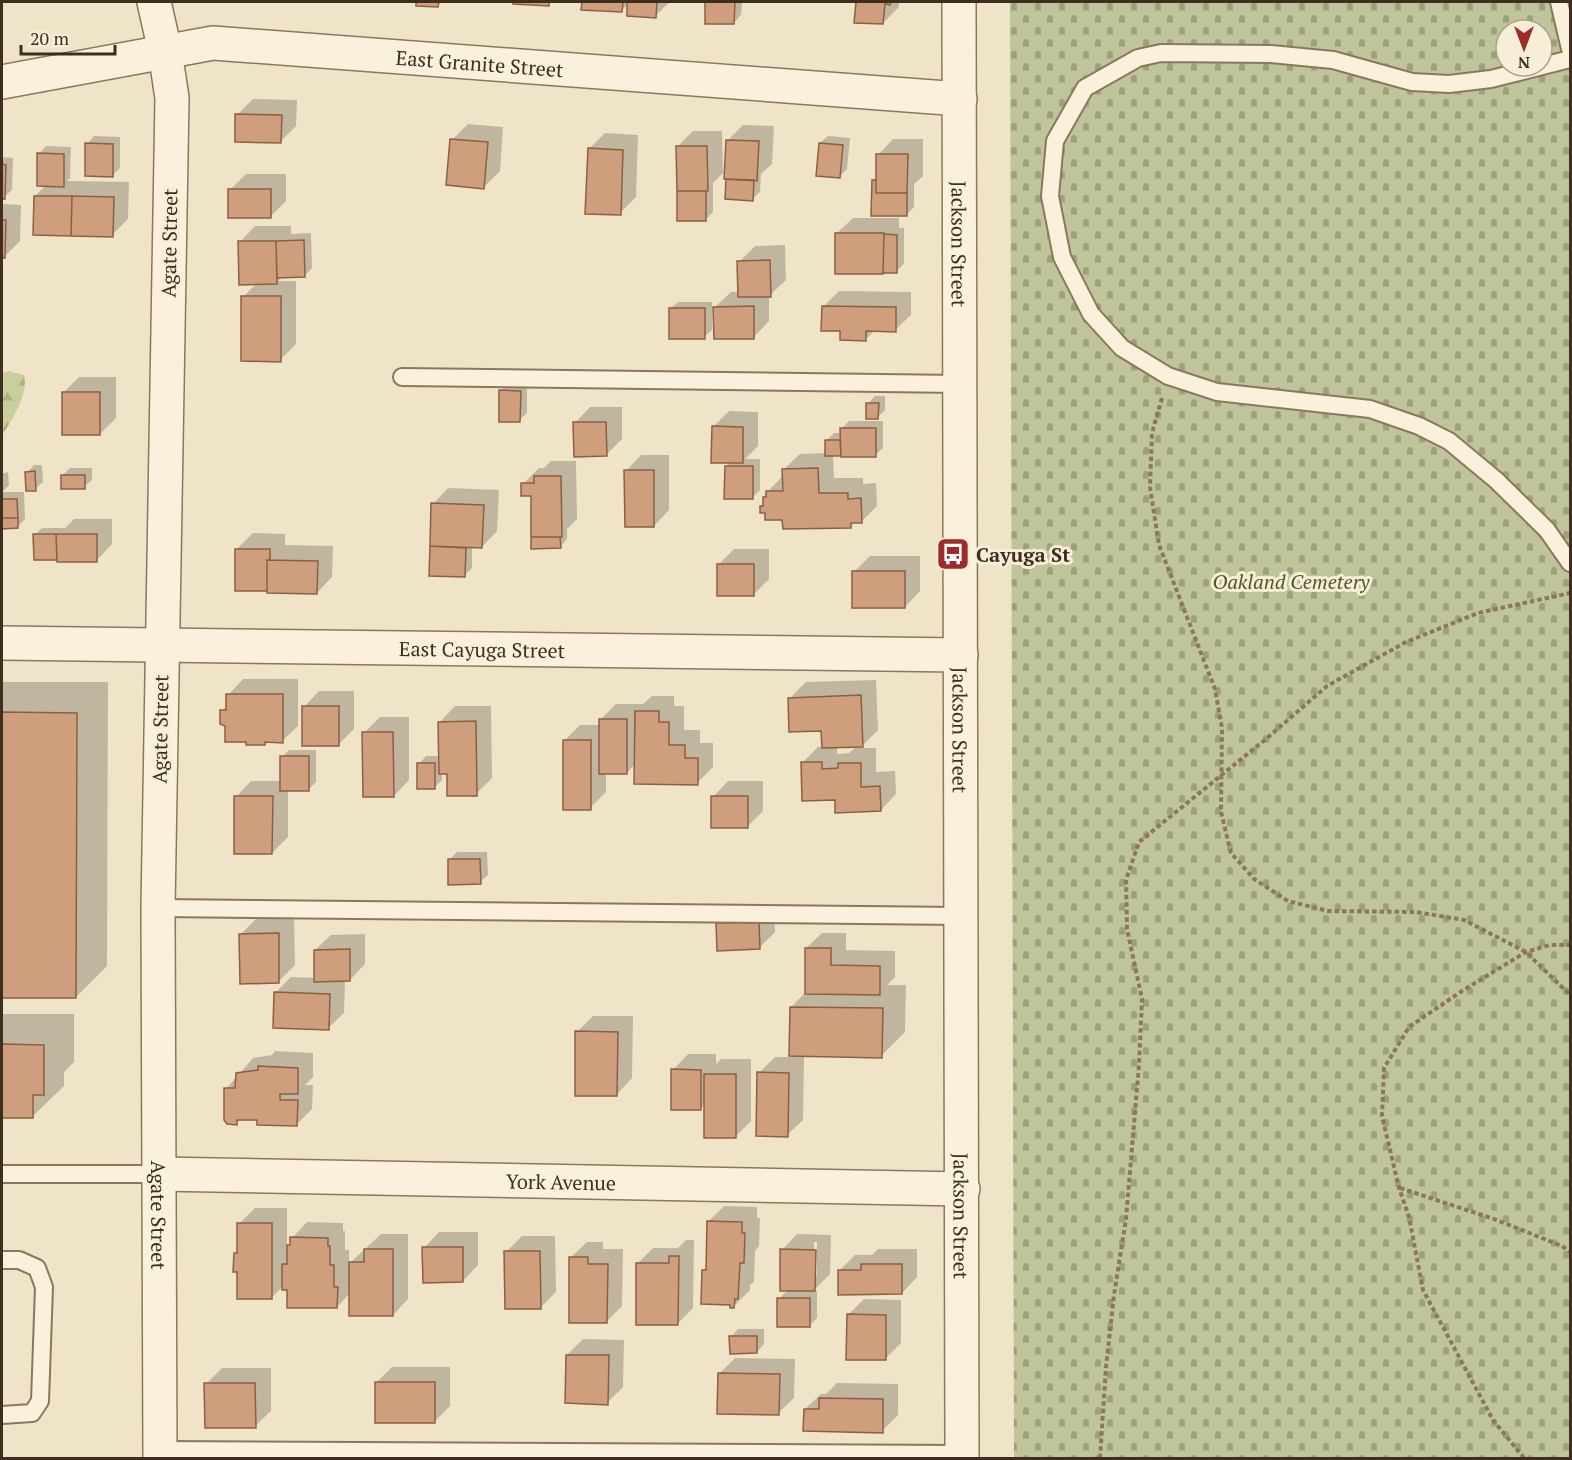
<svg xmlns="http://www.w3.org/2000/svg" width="1572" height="1460" viewBox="0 0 1572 1460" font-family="'PT Serif',serif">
	<defs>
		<pattern id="forest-firs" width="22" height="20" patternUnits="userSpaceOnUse" patternTransform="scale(1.5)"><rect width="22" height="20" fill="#c9cf9b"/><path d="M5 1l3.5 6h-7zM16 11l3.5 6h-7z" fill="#aeb285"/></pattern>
		<pattern id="cemetery-stones" width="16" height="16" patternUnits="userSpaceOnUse" patternTransform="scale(1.5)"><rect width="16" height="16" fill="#bfc49a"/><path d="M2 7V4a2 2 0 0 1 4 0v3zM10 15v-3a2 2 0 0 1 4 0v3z" fill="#9ca07d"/></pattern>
	</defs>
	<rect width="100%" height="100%" fill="#f0e4c8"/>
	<path fill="url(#forest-firs)" d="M9,371L24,375C29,395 12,419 2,436V373Z"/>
	<path fill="url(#cemetery-stones)" fill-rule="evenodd" d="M1010,2H1570V1458H1014ZM1506,30H1542V66H1506Z"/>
	<path fill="#0003" fill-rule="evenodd" d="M464,2H488L487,3Z
		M515,2H551L548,5Z
		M583,2H670L655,16L629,3L621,11L583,8Z
		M707,2H742L741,15L734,23L706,22Z
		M857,2H899V7L883,23L856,21Z
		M253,99L297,100L296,126L281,141L237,115Z
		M468,124L503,127L500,171L484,187L452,140Z
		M743,125L774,126L772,164L761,174L760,192L752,199L728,140Z
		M693,131H722L723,173L713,183V212L706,219L677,147Z
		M605,133L638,135L636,197L620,213L589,149Z
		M94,136L120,137V168L112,176L87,144Z
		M828,136L850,138L847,169L840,176L820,143Z
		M893,139H923V176L914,184V207L907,214L873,180L878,176V155Z
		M46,146L71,147L70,178L67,181L129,182L128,219L112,235L35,196L46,185L39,154Z
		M2,157L13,158L12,190L4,197H2Z
		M246,174H286V201L270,217L230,190Z
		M2,204L21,205L20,241L4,257H2Z
		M853,218H899V228H904V264L896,271L837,233Z
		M255,226H291V234L311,233L312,268L304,276H283L278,281H296V344L280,360L243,297L257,283L240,242Z
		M785,245L786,280L769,296V321L754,337L715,307L731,292H739V262L755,246Z
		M839,291L911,292V315L895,330H875L866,339L842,330L823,307Z
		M678,302H712V330L704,337L670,309Z
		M79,377H116V418L100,434L64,392Z
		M508,383L527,384V413L519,420L501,391Z
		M875,396H885V410L878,417L868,404Z
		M590,407H622V439L606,455L575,423Z
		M729,411L758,412V446L745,459H760V490L752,498L726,466L731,461L713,427Z
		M849,421H883V448L875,455L833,454L834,478H863V484L876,483L877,506L861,522H855L850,527L784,518L766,511L761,506L764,504V498L767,492L783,476L784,469L800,454L826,453V441L834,433H842V428Z
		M641,455H669V510L654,526L626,471Z
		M551,461H576L577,519L567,529V539L560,547L532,494L523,484L539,468H544Z
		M34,465H42L43,482L35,489L27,473Z
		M70,468H92V480L84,487L62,476Z
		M8,472L9,485L2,492H24L25,519L17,527H2V474Z
		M448,488L499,490L497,531L482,547L472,546V568L464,576L430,575L433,504Z
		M74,519H112V544L97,560L35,535L42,528H65Z
		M253,533L285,534V545L333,546L332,577L317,593L237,549Z
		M734,549H769V579L753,595L719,564Z
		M870,556H920V591L905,607L854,572Z
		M243,679H298V726L282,741H267L264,744L247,740L227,725L222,711L228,705V695Z
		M876,680L878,730L860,748H876V772L895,771L896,794L881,810L836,799L802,763L818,747H823L822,729L790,698L806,682ZM837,746H857L849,753L837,754Z
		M2,682H108L107,966L76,997H2Z
		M319,691H354V729L338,745L304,707Z
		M652,696H674V706H684V730H700V743H713V767L697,783L635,764L627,773H606V792L590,808L564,741L580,725H600V720L616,704H643Z
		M455,706H491L492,778L476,794L448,772H442V780L434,788L419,764L426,756H440V722Z
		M380,717H409V780L394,796L364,733Z
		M289,750H316V782L308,790L288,789V837L272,853L236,797L251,781H282V757Z
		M728,781H763V811L747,827L713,797Z
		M457,852H487L488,875L480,882L449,860Z
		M774,907L775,932L759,948L717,924L733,908Z
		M294,918L295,965L279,981L240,935L256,919Z
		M822,933H846V950L895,951V977L887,985H906L905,1032L881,1056L804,1055L803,1120L787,1135L759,1073L775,1057H791V1007L806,992V948Z
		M365,934V964L350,980H345L344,1013L328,1028L275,993L291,977L316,978L315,950L331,935Z
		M2,1014H74V1062L64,1072V1086L33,1116H2Z
		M593,1016H633L632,1078L617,1094L577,1032Z
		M275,1051L313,1053V1077L305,1085H313L312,1109L297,1124L259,1119H241L236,1123L226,1089L253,1058L272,1055Z
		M688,1054H716V1064L721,1059H751V1121L735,1137L705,1104L700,1109L673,1070Z
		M724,1206L757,1207V1218H760L759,1246L755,1251L754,1282L750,1285V1290L734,1306L703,1270L708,1266L709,1221Z
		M255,1208H287V1247L291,1243L292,1238L307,1222L343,1223V1231H345V1250H349V1264L381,1234H408V1299L393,1315L350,1293L337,1307L289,1289L284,1285L271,1298L239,1271L235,1254L239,1250V1224Z
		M439,1232H478V1265L463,1281L424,1248Z
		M797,1234L831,1235L830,1274L813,1291H817V1318L810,1325L779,1299L788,1290L782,1250ZM814,1242H817V1276H814Z
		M522,1236H555L556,1292L540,1308L506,1252Z
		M686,1240H694L693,1308L678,1323L637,1264L653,1248H678Z
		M587,1242H603V1249H623L622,1306L607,1321L571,1257Z
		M878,1249H917V1277L902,1293L839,1271L855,1255H872Z
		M864,1299L901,1300V1343L885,1359L848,1315Z
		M738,1329H764V1344L757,1352L731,1337Z
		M583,1339L624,1340L623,1387L607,1403L567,1355Z
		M735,1358L795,1359L794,1398L778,1413L720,1373Z
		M392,1367H450V1406L434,1422L377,1382Z
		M222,1368H271V1411L255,1426L206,1384Z
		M837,1383L898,1384V1415L882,1431L805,1409L821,1394H826Z"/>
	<path fill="#cf9f7d" stroke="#8d5f41" stroke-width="1.5" d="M416,2H439L438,7L416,6Z
		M513,2H549V6L513,4Z
		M582,2H623L622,12L581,10Z
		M627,2H657L656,18L627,16Z
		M705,2H735L734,24H705Z
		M848,2H891L890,5L885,4L883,24L854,23L856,2Z
		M235,114L282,115L281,143L235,142Z
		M450,139L488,142L484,189L446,185Z
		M726,140L759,141L757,181L724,179Z
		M85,143L113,144V177L85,176Z
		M819,143L843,145L840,178L816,176Z
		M676,146H707L708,191H677Z
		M588,148L623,150L621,215L585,214Z
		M37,153L64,154V187L37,186Z
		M876,154H908L907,193H876Z
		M2,164L6,165L5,199H2Z
		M726,179L754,180L753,201L725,199Z
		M872,180H876V193H907V216H871Z
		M228,189H271V218H228Z
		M677,191H706V221H677Z
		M34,196H72L71,236L33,235Z
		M72,196L114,197L113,237L71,236Z
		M2,220H6L5,258H2Z
		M835,233H884L883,274H835Z
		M884,234L897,235V273H883Z
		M304,240L305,277L277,278L276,241Z
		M238,241H276L277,284L239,285Z
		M770,260L771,297H738L737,261Z
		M241,296H281V362L241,361Z
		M754,306V339H714L713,307Z
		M822,306L896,307V332L866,331V341L840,340V331H821Z
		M669,308H705V339H669Z
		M499,390L521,391L520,422H499Z
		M62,392H100V435H62Z
		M866,403H879L878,419H866Z
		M573,422H606L607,456L574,457Z
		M712,426L743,427V463H711Z
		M840,428H876V457H841Z
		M825,440H840L841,456H825Z
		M725,466H753V499H724Z
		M818,468L819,493H848V499L861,498L862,523H851V528L783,529L782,520H765V513H760V506H763V497H766V491H783L782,469Z
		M624,470H654V527H625Z
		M35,471L36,491H26L25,472Z
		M61,475H85V489H61Z
		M534,476H561L562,537H531V496H521V483H534Z
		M2,499H17L18,518H2Z
		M431,503L484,505L482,548L430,546Z
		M2,518H18V528L2,529Z
		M33,534H56L57,560H34Z
		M56,534H97V562H57Z
		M531,537H560L561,548L531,549Z
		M430,546L466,548L465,577L429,576Z
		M235,549H270V560H267V591H235Z
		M267,560L318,561L317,594L267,593Z
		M717,564H754V596H717Z
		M852,571H905V608H852Z
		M226,694H283V743L265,742V745H246V742H225V726L220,724V710H226Z
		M861,695L863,747L822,748L821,731L789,732L788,698Z
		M302,706H339V746H302Z
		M635,711H659V722H669V745H685V758H698V785L634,784Z
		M2,712L77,713L76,998H2Z
		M599,719H627V774H599Z
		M476,721L477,796H447V774H439L438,722Z
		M362,732H393L394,797H363Z
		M563,740H591V810H563Z
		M280,756H309V791H280Z
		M801,762H822V769L838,768V763H861V787L880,786L881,811L835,813V800L802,801Z
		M417,763H435V789H417Z
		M234,796H273L272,854H234Z
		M711,796H748V828H711Z
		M448,859H480L481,884L448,885Z
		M759,922L760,949L717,951L716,923Z
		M279,933V983L240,984L239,934Z
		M805,948H831V965L880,966V995L805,994Z
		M350,949V981L314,982V950Z
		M274,992L330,994L329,1030L273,1028Z
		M790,1007L883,1008L882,1058L789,1056Z
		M575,1031L618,1032L617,1096H575Z
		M2,1044L44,1045V1095H33V1118H2Z
		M258,1066L298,1068V1094H280V1100H298L297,1126L257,1125V1120H237V1125L227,1124L224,1120V1088H235L236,1073L258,1070Z
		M671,1069L701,1070V1110H671Z
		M757,1072L789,1073L788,1137L756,1136Z
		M704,1074H736V1138H704Z
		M707,1221L742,1222V1233H745L744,1263H740L738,1299H735L734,1308H730V1305L701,1304L702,1270H706Z
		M237,1223H272V1299H237V1272H233L234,1253H237Z
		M290,1237L328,1238V1246H330V1265H334V1287H338L337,1308H287V1290H282V1264H287V1245H290Z
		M422,1247H463V1282L423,1283Z
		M364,1249H393V1316H349V1262H364Z
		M780,1249L816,1250L815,1291H780Z
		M504,1251H540L541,1309H505Z
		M669,1256H679L678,1325H636V1263H669Z
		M569,1257H588V1264H608L607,1323H569Z
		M861,1264H902V1294L838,1295V1270H861Z
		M777,1298H810V1327H777Z
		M847,1314L886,1315V1360H846Z
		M729,1336H757V1353L730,1354Z
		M566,1355H609L608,1405L565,1403Z
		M718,1373L780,1374L779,1415L717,1414Z
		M375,1382H435V1423H375Z
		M204,1383H255L256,1428H205Z
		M819,1398L883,1399V1433L803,1431L804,1409H819Z"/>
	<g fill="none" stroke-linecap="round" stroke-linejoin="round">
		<g stroke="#8d765c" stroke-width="20">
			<path id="service" d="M1559,2L1570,49
				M1570,59L1491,79L1449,84L1412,82L1333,60L1271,54L1161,53L1138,58L1085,88L1055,141L1050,196L1062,257L1091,314L1122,348L1168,376L1217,392L1370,409L1419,426L1449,441L1496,480L1547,530L1570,563
				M402,377L960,384
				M158,908L961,916
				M2,1174H159
				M2,1260H19L37,1268L44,1287L40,1401L32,1413L2,1415
				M160,1450L962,1454"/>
		</g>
		<g stroke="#8d765c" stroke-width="36">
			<g id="minor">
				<path id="s1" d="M154,2L165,51L172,98L158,908L160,1458"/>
				<path id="s2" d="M2,82L213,43L960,99"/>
				<path id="s3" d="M159,1174L963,1189"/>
			</g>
		</g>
		<g stroke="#8d765c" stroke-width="36">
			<g id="tertiary">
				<path id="s4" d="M959,2L962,1458"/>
				<path id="s5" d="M2,643L961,655"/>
			</g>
		</g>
		<path stroke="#8d765c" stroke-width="4" stroke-dasharray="4.5 3" stroke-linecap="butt" d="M1162,398L1152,433L1150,487L1159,545L1215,689L1222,728L1221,812L1231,853L1254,879L1288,901L1328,911L1416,912L1464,920L1526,952L1570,995
			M1400,1188L1494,1219L1562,1246L1570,1252
			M1100,1458L1106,1367L1114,1295L1126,1219L1139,1065L1142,999L1127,929L1126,880L1139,842L1266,739L1327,686L1406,642L1478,613L1570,593
			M1524,1458L1493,1420L1423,1290L1409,1217L1399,1188L1382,1116L1384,1068L1409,1027L1462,991L1526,952L1550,945H1570"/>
		<use href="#service" stroke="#faf1dc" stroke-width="16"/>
		<use href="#minor" stroke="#faf1dc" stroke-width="33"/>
		<use href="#tertiary" stroke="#faf1dc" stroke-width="33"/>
	</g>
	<defs>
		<g id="bus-square" transform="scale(1.725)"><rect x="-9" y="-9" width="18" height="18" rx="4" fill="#9e2a2b" stroke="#f7eed8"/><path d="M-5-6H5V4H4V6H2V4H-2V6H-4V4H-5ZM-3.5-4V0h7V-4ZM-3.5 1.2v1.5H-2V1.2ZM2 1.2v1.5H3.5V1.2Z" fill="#fff"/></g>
	</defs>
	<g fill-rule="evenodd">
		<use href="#bus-square" x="953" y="554"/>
	</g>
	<g text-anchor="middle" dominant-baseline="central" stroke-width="6" stroke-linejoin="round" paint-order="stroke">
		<g font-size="20" fill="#3d2e20" stroke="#f7eed8">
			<text stroke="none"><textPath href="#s2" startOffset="482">East Granite Street</textPath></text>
			<text transform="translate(169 243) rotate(-89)">Agate Street</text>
			<text stroke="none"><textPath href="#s4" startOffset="242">Jackson Street</textPath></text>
			<text stroke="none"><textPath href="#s5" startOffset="480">East Cayuga Street</textPath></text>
			<text transform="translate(160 729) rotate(-89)">Agate Street</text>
			<text stroke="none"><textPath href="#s4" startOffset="728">Jackson Street</textPath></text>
			<text stroke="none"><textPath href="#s3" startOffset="402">York Avenue</textPath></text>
			<text stroke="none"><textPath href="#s1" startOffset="1215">Agate Street</textPath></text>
			<text stroke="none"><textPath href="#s4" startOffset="1214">Jackson Street</textPath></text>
		</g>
		<g font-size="20" font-weight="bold" fill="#3d2e20" stroke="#f7eed8" text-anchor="start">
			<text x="976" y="554">Cayuga St</text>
		</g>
		<g font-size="20" font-style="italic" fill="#4d5a26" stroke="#f7eed8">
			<text x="1291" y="581">Oakland Cemetery</text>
		</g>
	</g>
	<rect width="1572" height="1460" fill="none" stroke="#3d2e20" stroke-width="6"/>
	<g transform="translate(1524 48) rotate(180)"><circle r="28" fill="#f7eed8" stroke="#ada18e" stroke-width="1.5"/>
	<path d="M0-4.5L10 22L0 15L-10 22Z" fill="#9e2a2b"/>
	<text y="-9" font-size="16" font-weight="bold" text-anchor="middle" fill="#3d2e20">N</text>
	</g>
	<path d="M21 45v9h94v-9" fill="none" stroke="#3d2e20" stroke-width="3"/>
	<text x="30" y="45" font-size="18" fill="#3d2e20" stroke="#f7eed8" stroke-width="4.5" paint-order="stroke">20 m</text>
</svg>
